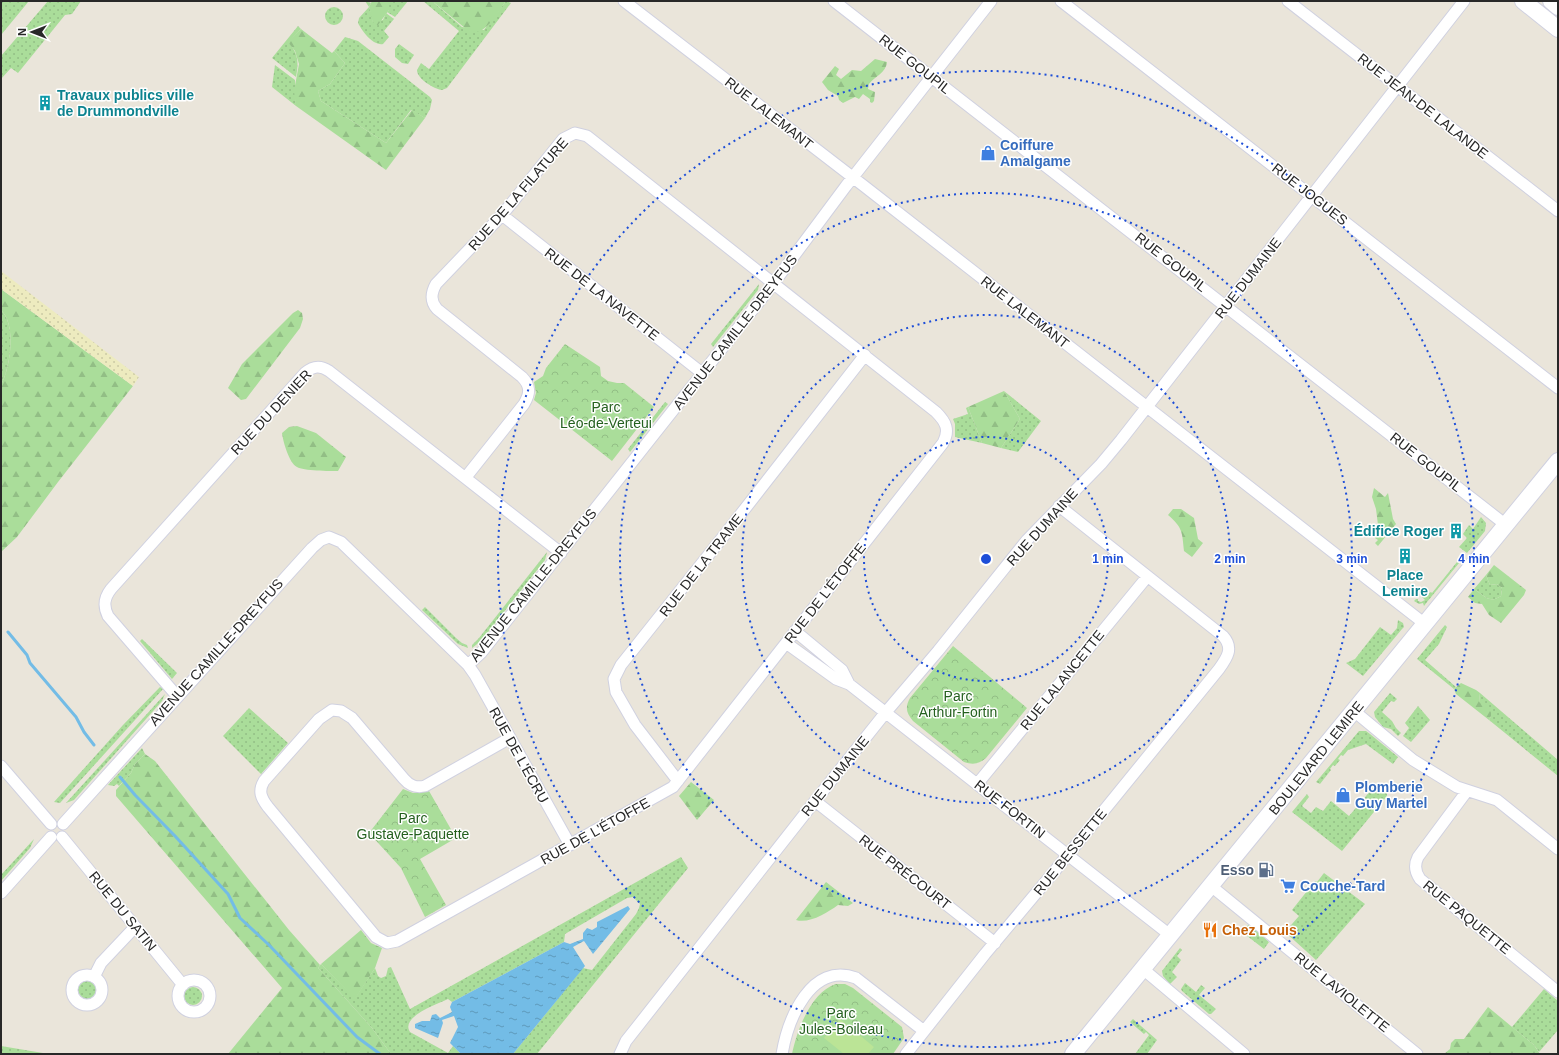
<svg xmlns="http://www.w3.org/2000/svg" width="1559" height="1055" viewBox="0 0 1559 1055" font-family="Helvetica,sans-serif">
	<defs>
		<pattern id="grass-dots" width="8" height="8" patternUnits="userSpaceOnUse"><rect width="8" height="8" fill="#aadd9a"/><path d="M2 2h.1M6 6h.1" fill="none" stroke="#92be85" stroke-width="1.8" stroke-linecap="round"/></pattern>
		<pattern id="forest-firs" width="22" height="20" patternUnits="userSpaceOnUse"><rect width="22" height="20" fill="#aadd9a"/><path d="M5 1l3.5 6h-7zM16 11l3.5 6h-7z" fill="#92be85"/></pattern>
		<pattern id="sand-dots" width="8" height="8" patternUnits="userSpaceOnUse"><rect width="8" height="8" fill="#edebbf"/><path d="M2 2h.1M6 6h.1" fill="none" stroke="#cbcaa4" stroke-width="1.8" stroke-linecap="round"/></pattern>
		<pattern id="park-crowns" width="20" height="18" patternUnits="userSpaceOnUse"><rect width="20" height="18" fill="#aadd9a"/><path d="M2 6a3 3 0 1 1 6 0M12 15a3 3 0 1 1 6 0" fill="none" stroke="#92be85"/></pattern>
		<pattern id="water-ripples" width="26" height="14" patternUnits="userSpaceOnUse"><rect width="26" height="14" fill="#73bce6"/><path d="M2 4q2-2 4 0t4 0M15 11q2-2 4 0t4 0" fill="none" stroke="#5e99ba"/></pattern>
	</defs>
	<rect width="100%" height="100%" fill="#eae5da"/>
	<path fill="url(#grass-dots)" d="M1,1H29L1,35Z
		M48,1H81L72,14L65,15L18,73L11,68L1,79V56Z
		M365,1L371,3L369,7L372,15L373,22L383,20L386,13L394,19L384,31L389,37L383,44C373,46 362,31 358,23L359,18L369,7Z
		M389,1H408L395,17L387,12L389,10Z
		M423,1H432L462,27L484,30L506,1L511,3L447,88L442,90C434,89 417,79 417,70L421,63L429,69L459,31Z
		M325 16a9 9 0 1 1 18 0a9 9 0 1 1-18 0Z
		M298,26L301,29L289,42C298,55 299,61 296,77L272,58Z
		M345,37L358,41L430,97L432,100L430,109L425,118L411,110L386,143L321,101L318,91L330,84L345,63L334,51Z
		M399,44L414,55L408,64L402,63L395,57V49Z
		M275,65L295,80L296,106L272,87Z
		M759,284L758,290L713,347L711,344Z
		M1,310C17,325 10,368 1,385Z
		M1004,391L1041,421L1018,452L1001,448L1020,419Z
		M665,402L668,404L630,452L628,449Z
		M968,407L982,443L955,437V424L953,419L968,414L966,408Z
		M1481,517L1486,523L1485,531L1467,553L1459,547L1467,538L1463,534L1469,525L1473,529Z
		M547,552L545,560L481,641L472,648V645L479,638Z
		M1457,562L1459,563L1427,602L1424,606L1423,603L1419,604L1414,601L1416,599H1418V601L1421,602L1425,600L1422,597L1431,592L1432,593Z
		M1486,575L1490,585L1497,584L1502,588L1501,596C1489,604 1485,596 1474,589Z
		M425,607L456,638L462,643L467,645L468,648L458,644L422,610Z
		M1398,620L1403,623L1404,627L1402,629L1363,676L1346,663L1355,659L1380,627L1391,635L1397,628Z
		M1445,625L1447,627L1439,644L1425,660L1456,687L1454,689L1417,659Z
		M142,639L177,673L172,679L140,641Z
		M160,687L163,689L60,803L54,802L123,725Z
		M1390,693L1397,699L1394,702L1391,701L1382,712L1392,721L1396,728L1401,733L1398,736L1391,729L1383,727L1375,717L1374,712Z
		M1480,693L1558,760V776L1489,720L1491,716L1479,702Z
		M165,694L162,701L74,800L66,803Z
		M1418,706L1430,720L1411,742L1403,736L1409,728L1405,723Z
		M249,708L288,743L261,774L223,736Z
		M1359,731H1366L1370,734L1398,757L1393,764L1366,744L1348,750L1343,756L1341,755L1338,759L1340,760L1335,766L1333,765L1330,769L1331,770L1320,784L1316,782Z
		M142,748L145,754L135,764L131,773L119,786L117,784L114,786L108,785Z
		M1377,783L1387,791V796L1342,851L1292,812L1307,794L1309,797L1302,806L1311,813L1316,807L1323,811L1331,801L1349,816Z
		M34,839L30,848L1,881V875Z
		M681,857L688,868L537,1054H513L583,968L592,970L636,914L639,908L640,904L633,897L627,898L565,934L564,942L452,1002L448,999C437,1004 400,1017 410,1032L448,1053L453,1046L461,1054H391L372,1028L318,968L321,964L355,998L375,968L378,976L381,978L386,976L388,968L391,967L410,1009Z
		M1324,873L1365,904L1316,960L1285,932L1299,916L1292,910L1315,881L1317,882Z
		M1249,924L1269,942L1264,949L1242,932Z
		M1180,948L1182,950L1177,956L1181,960L1172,972L1177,977L1170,984L1163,976L1162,971Z
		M78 990a9 9 0 1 1 18 0a9 9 0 1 1-18 0Z
		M1185,983L1196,992L1201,985L1205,988L1199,995L1216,1009L1211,1014H1209L1182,991L1181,989Z
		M184 996a9 9 0 1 1 18 0a9 9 0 1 1-18 0Z
		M1544,989L1558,1001V1030L1539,1052L1534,1045L1512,1027Z
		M1133,1019L1157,1040L1147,1054H1135L1149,1035L1146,1032L1144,1034L1130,1022Z
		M1,1046L49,1054H1Z"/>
	<path fill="url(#forest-firs)" d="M372,1H389V10L378,25H375C371,20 371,13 369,7Z
		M432,1H506C497,13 488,33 471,33Z
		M301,29L332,53L334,51L345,63L330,84L318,91L321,101L386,143L412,110L425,118L386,170L296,106L294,91L299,64L295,51L288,42Z
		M875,59L887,62C886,73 875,76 869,84L868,89L875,92L874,101L872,103L870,102V99L863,94L859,99L855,97L843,103L839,100L838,96L828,90L822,82L835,66L839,69L836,75L841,79L852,70L861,71Z
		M1,289L133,386L58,482L17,537L1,552V385C10,368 17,325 1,310Z
		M298,310L302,313L303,319L300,328L246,399L241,400L228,388L242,364L293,313Z
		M1004,391L1020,419L1001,448L982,443L968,407Z
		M297,426L316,433L346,457L338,471C330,471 303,471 297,467C289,463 283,441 282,433L289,427Z
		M1374,488L1385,497L1388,493L1393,519L1396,524L1378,546L1375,543L1378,540L1375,538L1379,533L1376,509L1372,497Z
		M1173,509H1181L1194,518L1198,539L1203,543L1192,557L1184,551C1182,532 1183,528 1168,515Z
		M1494,565L1526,590L1524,595L1501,623L1489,615L1482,604L1475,603L1468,597L1474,589C1485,596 1489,604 1501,596L1502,588L1497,584L1490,585L1486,575Z
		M1461,683L1476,690L1480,693L1479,702L1487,705L1491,709V716L1489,720L1456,694L1454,689Z
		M145,754L155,761L289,930L320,965L318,968L372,1028L391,1054H228L282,988L116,796V790L131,773L135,764Z
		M691,782L714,800L697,820L679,796Z
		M826,882L853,903L848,906L838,905C827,913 809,924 796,920Z
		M361,930L371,943L382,948L375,968L355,999L321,964Z
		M1488,1007L1534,1045L1540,1054H1444L1450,1049L1451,1043L1455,1039H1464Z"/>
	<path fill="url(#sand-dots)" d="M1,271L139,377L133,386L1,289Z"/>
	<path fill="url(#park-crowns)" d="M565,344L600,367L601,376L608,381L617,383H624L654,407L612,461L534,400L536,393L534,382L543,376L546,368Z
		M953,646L1027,708L986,758C979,764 973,765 964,762L913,721C906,713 905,707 910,698Z
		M403,789L413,793L429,791L456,838L420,859L446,905L425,917L401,868L369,833Z
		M836,984H845L853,988L902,1027L904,1038L893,1054H792C797,1030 811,992 836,984Z"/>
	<path fill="#bbe496" d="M840,1019L874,1047L868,1054H844L824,1038Z"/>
	<path fill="url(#water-ripples)" d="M628,906L630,909L593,954L584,941L573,947L585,966L513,1054H461L450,1043L458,1027L454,1016L442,1020L443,1023L438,1038L415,1028V1024L422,1021H430L432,1015L436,1014L440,1018L452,1012L450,1007L452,1002L564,942L570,944L583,939V933L587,928L592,930L597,927V922Z"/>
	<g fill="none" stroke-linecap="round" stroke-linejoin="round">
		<path stroke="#73bce6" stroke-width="3" d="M8,632L27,655L30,663L76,717L84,732L94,745
			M120,777L135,795L175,836L228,894L240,918L269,945L357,1037L380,1054"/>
		<g stroke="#d0d1e0" stroke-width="13">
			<path id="street" d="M624,1L864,186L1425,624
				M834,1L1506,525
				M1061,1L1558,388
				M1288,1L1558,211
				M502,215L702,373
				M466,477L524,404C530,394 531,386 522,377L437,309C430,301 431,293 436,284L502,215L563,139L575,133L587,136L936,412C946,422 950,430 943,443L673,787L397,941L387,943L376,937L268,807C261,798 258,791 264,781L319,719L332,710L341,711L352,718L404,779C410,786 416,788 425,786L510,738
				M795,631L842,670L849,684
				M786,643L836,679L849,684L1170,935
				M468,665L481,653L773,284L846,186L991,1
				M177,696L108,616C103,606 104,598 111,589L305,373C313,366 320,365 329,371L561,553
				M1354,711L1413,760L1457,787L1497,800L1558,849
				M1,766L51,824
				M678,781L635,725L616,692L614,679L621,665L726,533L865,355
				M978,783L1147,577
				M1467,791L1418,857C1414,865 1415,872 1420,879L1558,992
				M815,801L995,943
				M63,824L312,548L321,540L329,537L341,542L468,665L475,675L570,845
				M62,837L183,985
				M1211,886L1417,1054
				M1,893L51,837
				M1143,969L1244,1054
				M72 990a15 15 0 1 1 30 0a15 15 0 1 1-30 0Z
				M94,977L101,963L135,927
				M178 996a16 16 0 1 1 32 0a16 16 0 1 1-32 0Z
				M620,1054L626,1041L815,801L886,712L938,651L1027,540L1101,464L1121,440L1464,1
				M782,1054C788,1019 811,961 856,978L924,1031
				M906,1054L985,954L1053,873L1219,669C1227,658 1234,648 1223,636L1059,506"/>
		</g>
		<g stroke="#d0d1e0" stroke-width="18">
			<path id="secondary" d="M1523,1L1558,29
				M1551,1L1558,7
				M1073,1054L1558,461"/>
		</g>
		<use href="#street" stroke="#fff" stroke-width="11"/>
		<use href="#secondary" stroke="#fff" stroke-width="16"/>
	</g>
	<g fill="none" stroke="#1d4ed8" stroke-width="2" stroke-dasharray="2 4">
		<circle cx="986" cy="559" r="122"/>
		<circle cx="986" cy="559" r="244"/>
		<circle cx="986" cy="559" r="366"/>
		<circle cx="986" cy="559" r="488"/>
	</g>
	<defs>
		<g id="building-bare" transform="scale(1.2)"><path d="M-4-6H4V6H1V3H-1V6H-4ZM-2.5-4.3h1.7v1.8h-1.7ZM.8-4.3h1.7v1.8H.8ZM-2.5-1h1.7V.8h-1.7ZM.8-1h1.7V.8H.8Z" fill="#0f9aa8" stroke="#fff" stroke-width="2.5" paint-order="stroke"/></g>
		<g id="shop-bare" transform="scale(1.2)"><path d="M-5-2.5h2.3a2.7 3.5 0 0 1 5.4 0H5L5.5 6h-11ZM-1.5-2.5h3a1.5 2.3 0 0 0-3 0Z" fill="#3f7fe0" stroke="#fff" stroke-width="2.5" paint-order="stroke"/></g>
		<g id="fuel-bare" transform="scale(1.2)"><path d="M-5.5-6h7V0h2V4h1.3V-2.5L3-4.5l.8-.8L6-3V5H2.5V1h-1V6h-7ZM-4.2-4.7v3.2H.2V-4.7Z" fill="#5c6f8a" stroke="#fff" stroke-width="2.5" paint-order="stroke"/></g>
		<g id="supermarket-bare" transform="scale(1.2)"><path d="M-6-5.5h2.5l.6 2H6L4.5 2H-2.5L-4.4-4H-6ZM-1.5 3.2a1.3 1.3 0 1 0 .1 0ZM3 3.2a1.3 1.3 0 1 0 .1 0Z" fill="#3f7fe0" stroke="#fff" stroke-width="2.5" paint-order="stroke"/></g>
		<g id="restaurant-bare" transform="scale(1.2)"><path d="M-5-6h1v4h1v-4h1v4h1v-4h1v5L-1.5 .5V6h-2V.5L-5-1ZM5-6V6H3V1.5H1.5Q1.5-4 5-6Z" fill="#e8710a" stroke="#fff" stroke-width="2.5" paint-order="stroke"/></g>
	</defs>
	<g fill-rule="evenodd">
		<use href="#building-bare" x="45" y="103"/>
		<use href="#shop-bare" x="988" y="153"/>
		<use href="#building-bare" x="1456" y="531"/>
		<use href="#building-bare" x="1405" y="556"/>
		<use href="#shop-bare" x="1343" y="795"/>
		<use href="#fuel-bare" x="1266" y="870"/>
		<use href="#supermarket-bare" x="1288" y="886"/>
		<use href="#restaurant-bare" x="1210" y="930"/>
	</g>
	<g text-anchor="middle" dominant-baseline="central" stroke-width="3" stroke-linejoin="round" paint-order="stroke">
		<g font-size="14" fill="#282828" stroke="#fff">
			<text transform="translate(915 64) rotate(38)">RUE GOUPIL</text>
			<text transform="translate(1423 106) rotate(38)">RUE JEAN-DE LALANDE</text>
			<text transform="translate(769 113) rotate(38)">RUE LALEMANT</text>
			<text transform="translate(518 194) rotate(-49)">RUE DE LA FILATURE</text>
			<text transform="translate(1310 194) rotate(38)">RUE JOGUES</text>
			<text transform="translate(1171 262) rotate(38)">RUE GOUPIL</text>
			<text transform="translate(1248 278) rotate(-52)">RUE DUMAINE</text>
			<text transform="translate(602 294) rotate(38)">RUE DE LA NAVETTE</text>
			<text transform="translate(1025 312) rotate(38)">RUE LALEMANT</text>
			<text transform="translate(735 332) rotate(-52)">AVENUE CAMILLE-DREYFUS</text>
			<text transform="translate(271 412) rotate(-47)">RUE DU DENIER</text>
			<text transform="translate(1426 462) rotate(38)">RUE GOUPIL</text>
			<text transform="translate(1042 527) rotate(-48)">RUE DUMAINE</text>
			<text transform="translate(701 565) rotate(-52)">RUE DE LA TRAME</text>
			<text transform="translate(533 585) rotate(-51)">AVENUE CAMILLE-DREYFUS</text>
			<text transform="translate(825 593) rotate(-52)">RUE DE L'ÉTOFFE</text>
			<text transform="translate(216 652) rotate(-48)">AVENUE CAMILLE-DREYFUS</text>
			<text transform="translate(1062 680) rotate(-51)">RUE LALANCETTE</text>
			<text transform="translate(519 755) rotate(61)">RUE DE L'ÉCRU</text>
			<text transform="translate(1316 758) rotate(-51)">BOULEVARD LEMIRE</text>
			<text transform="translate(835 776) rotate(-51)">RUE DUMAINE</text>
			<text transform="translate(1010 809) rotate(38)">RUE FORTIN</text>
			<text transform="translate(595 831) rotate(-29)">RUE DE L'ÉTOFFE</text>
			<text transform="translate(1070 852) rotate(-51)">RUE BESSETTE</text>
			<text transform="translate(905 872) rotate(38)">RUE PRÉCOURT</text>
			<text transform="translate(123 911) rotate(51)">RUE DU SATIN</text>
			<text transform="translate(1467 917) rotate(39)">RUE PAQUETTE</text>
			<text transform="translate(1342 992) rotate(39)">RUE LAVIOLETTE</text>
		</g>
		<g font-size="14" font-weight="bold" fill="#0d838f" stroke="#fff" text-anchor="start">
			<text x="57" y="95">Travaux publics ville<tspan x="57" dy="16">de Drummondville</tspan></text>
			<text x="1444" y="531" text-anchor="end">Édifice Roger</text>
			<text x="1405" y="575" text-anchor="middle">Place<tspan x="1405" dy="16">Lemire</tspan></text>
		</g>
		<g font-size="14" font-weight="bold" fill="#366cbe" stroke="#fff" text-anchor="start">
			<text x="1000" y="145">Coiffure<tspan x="1000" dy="16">Amalgame</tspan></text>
			<text x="1355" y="787">Plomberie<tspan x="1355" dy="16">Guy Martel</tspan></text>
			<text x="1300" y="886">Couche-Tard</text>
		</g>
		<g font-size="14" fill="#24601e" stroke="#fff">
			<text x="606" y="407">Parc<tspan x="606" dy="16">Léo-de-Verteui</tspan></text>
			<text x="958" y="696">Parc<tspan x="958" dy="16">Arthur-Fortin</tspan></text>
			<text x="413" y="818">Parc<tspan x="413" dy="16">Gustave-Paquette</tspan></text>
			<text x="841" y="1013">Parc<tspan x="841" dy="16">Jules-Boileau</tspan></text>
		</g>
		<g font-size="14" font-weight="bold" fill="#4e5e75" stroke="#fff" text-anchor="end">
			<text x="1254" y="870">Esso</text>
		</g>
		<g font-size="14" font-weight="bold" fill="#c56008" stroke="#fff" text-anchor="start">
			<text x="1222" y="930">Chez Louis</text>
		</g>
	</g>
	<circle cx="986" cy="559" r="6" fill="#1d4ed8" stroke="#fff" stroke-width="2"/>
	<g font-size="12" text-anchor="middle" font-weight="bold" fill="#1d4ed8" stroke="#fff" stroke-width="3" stroke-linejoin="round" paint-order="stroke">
		<text x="1108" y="563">1 min</text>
		<text x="1230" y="563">2 min</text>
		<text x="1352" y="563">3 min</text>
		<text x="1474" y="563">4 min</text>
	</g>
	<rect width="1559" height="1055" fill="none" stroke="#282828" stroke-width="4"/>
	<g transform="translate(32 32) rotate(270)" stroke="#ffffff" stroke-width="3" paint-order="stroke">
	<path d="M0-3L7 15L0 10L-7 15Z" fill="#282828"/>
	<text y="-6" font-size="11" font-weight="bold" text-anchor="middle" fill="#282828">N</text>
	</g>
</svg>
